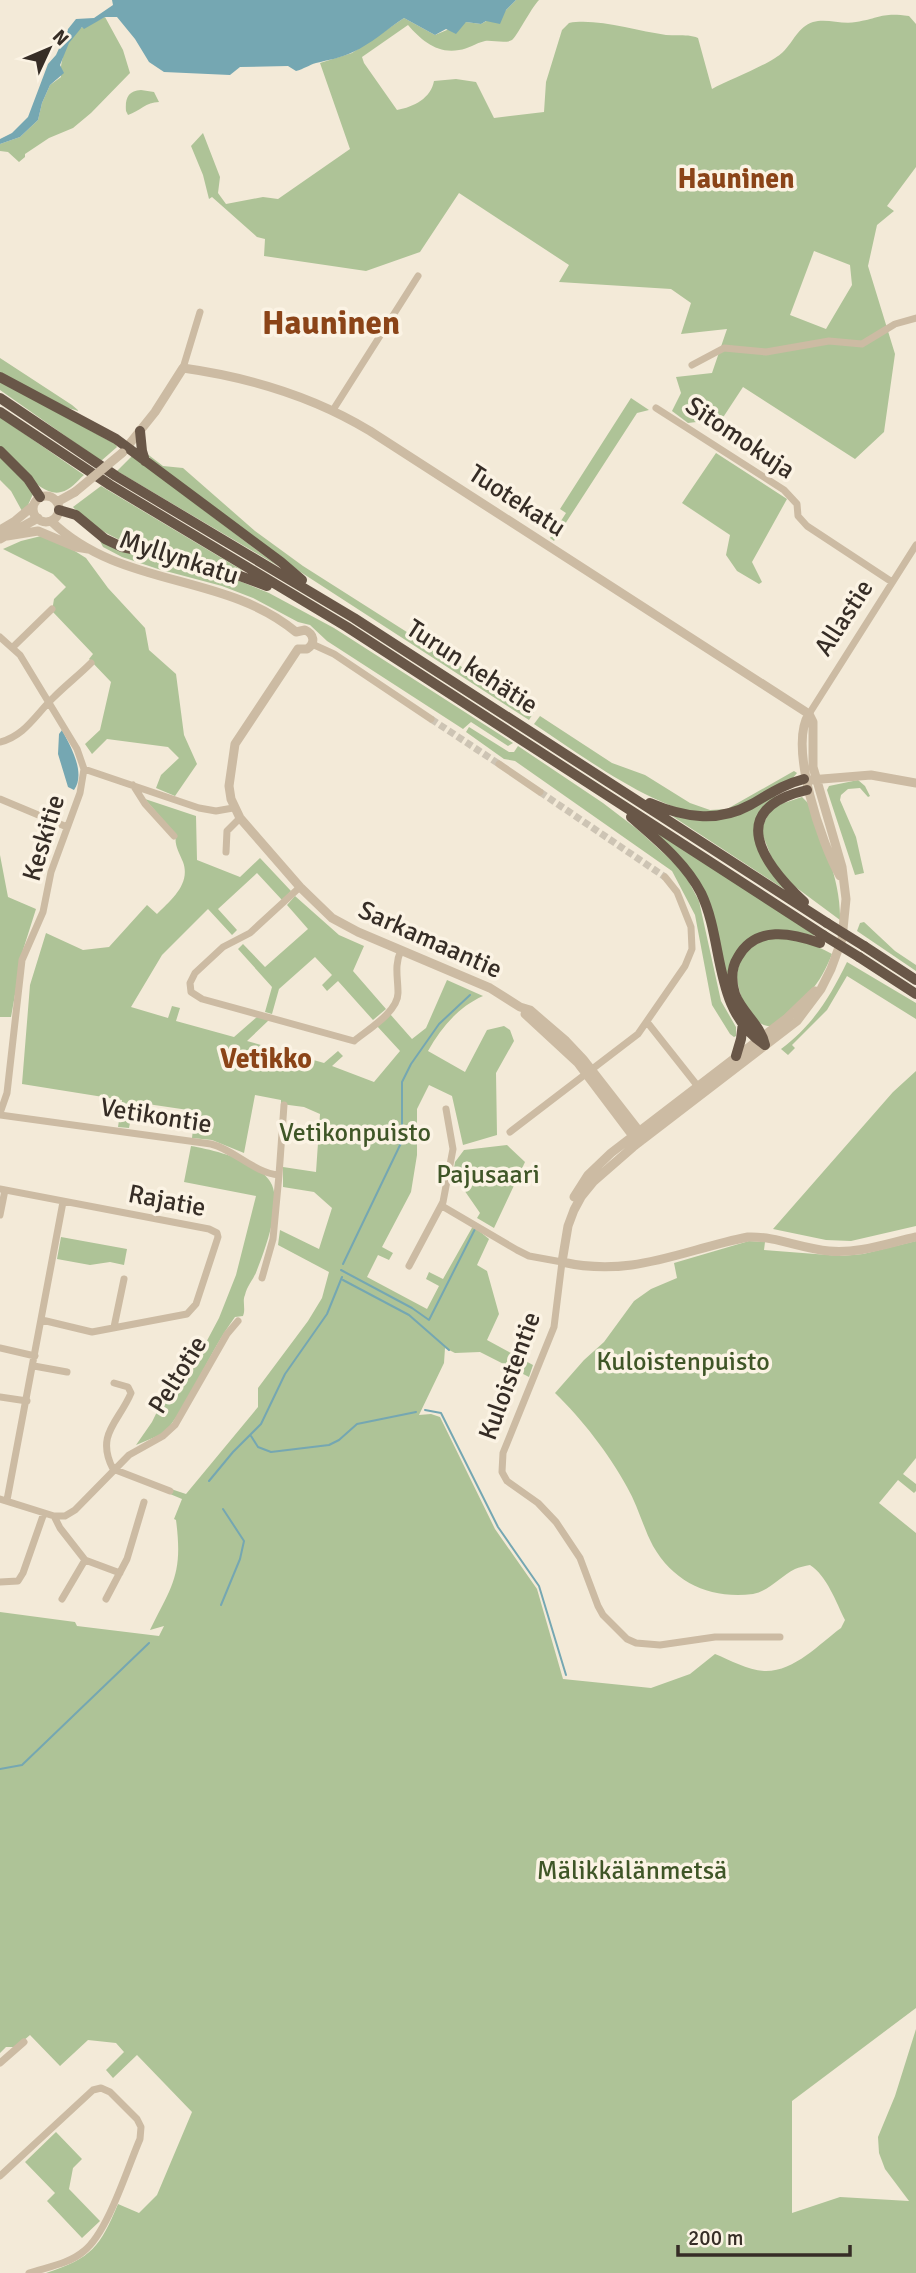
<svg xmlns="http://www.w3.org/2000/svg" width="916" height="2273" viewBox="0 0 916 2273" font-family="Signika,sans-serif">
	<rect width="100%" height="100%" fill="#f3ead8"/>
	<path fill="#aec397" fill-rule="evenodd" d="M516,0H539C531,8 516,38 512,40C505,44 493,40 485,41C476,43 468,49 459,50C437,54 421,40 408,25L362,57L364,63L397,110C414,107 431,98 434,81L456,79L476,82L494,118L544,112L546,82L562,30L569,23C597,18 636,31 666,35C677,36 689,34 698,38L712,89C730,79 771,64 783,52C794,41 798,27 813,22C827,18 842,25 856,22C880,18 882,12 909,16L916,24V167L887,206L894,211L877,225L868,266L895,354L884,432L855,459L743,387L722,419L688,423L672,411L681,393L676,377L712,373L727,329L681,334L691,303L671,289L559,282L569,265L459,193L420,252L366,271L264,256L265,239L257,237L212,197L209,199L203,175L191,146L203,133L220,177L218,193L226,204L263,197L278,199L350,149L320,63L352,53L404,18L435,35L466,22L481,24L506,10ZM814,251L850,265L852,285L826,329L790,315Z
		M105,17L123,50L130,73L91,113L73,128L49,138L25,154V157L19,162L8,152L0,151V144L20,137L38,120L42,103L50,85L61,77C59,63 67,38 79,29C84,26 97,21 105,17Z
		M141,90L154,92L159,102C146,102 140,111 128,115L126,111C125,98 128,91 141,90Z
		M0,358L72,405L79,411L68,408L0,373Z
		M0,381L115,444L117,447L101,461L0,390Z
		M631,398L649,410L637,413L554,541L550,538L566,513L560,509Z
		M0,417L84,475C77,481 71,490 61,492C41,498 13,460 0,446Z
		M146,453L163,466L183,468L255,531L303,566L476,676L529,705L534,712L529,720L299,571L153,462Z
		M716,453L787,499L752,562L762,582L759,584L737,571L726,555L730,535L682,503Z
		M0,456L27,484L33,494L28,505L22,511L11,491L0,480Z
		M132,456L278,566L117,471Z
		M101,486L240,569L242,571C184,558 115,553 73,507Z
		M41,536L62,543L86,558L108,588L145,628L149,650L176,674L184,735L197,764L175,796L156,788L161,775L179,758L168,747L107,739L92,754L85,744L100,730L111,682L89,659L93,654L52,611L54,599L66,587L53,574L3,549L21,541Z
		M100,541L210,569L269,593L334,628L513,743L508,746L471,722L463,729L327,641L310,625L298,622L253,598L222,586L158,569L122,557L103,547Z
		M540,716L612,763L645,775L690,803L710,810L727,809L794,771L797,773L792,779C768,792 741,811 714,814C666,819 575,751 534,724Z
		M469,727L509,752H514L518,746L603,803L637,829L683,871L699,901L721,1001L736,1027V1036L734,1037L730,1034L712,1005L695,915L672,871L515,761L504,759L466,732Z
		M858,780L865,786L870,796L868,797L860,788L848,789L841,795L840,800L856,837L864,873L855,875L827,790L829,786Z
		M777,794L758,823L784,889L672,816L695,820Z
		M802,797L808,803C822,841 841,879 840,920L786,880L763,844V825L772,807Z
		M145,799L196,816L197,860L240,877L260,858L291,891L282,900L257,873L218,909L237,930L232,935L208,909L162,955L131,1007L168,1018L172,1006L180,1008L176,1021L234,1037L257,1017L269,1020L247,1041L324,1063L338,1051L343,1056L332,1066L374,1082L400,1051L377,1026L390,1014L412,1039L426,1028L447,980L483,996C458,1007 441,1028 428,1051L465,1072L487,1030L504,1026L510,1030L514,1041L496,1073L497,1135L463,1145L452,1096L429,1085L417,1109V1155L411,1192L382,1247L393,1253L389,1260L378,1255L367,1277L427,1309L439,1286L426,1279L429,1272L443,1279L473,1226L489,1239L477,1265L487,1271L499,1314L487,1340L533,1365L529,1377L480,1352L455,1353L445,1348L444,1363L419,1415L431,1414L440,1417L495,1529L537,1589L563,1679L651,1688L690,1674L715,1654C730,1660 749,1671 766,1671C795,1671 819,1644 841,1628L845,1620C836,1602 827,1576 810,1565C805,1566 799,1567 795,1569C781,1576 769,1591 753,1594C711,1599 675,1584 653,1546C643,1527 638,1506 627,1487C609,1454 582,1419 555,1393L584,1360L604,1342L634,1301L651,1289L677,1278L674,1263L749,1241L765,1242L764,1250L841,1256L863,1254L916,1241V1458L903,1474L916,1484V1491L914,1493L898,1480L879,1503L916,1533V2008L792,2101V2213L840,2197L909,2201L885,2169L879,2153L878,2137L895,2096L916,2029V2273H46C92,2258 100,2247 118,2204L139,2213L157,2195L192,2112L137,2055L113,2078L106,2070L124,2052L116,2043L88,2040L60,2066L30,2035L16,2047H6L0,2053V1612L75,1622L77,1626L159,1636L164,1626L150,1630C173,1584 183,1574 176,1520L174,1519L182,1499L170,1494L171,1489L186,1494L258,1407V1388L308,1321L322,1298L329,1272L278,1245L280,1230L319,1249L332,1208L314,1192L283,1187V1167L316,1172L320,1114L304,1107L281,1104V1100L255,1095L244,1153L212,1140L192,1138L195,1111L134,1102L129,1128L118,1127L122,1100L22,1084L30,985L46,933L83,950L109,947L147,905L157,914C171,900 191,884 183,862C179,852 174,845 176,835Z
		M654,830L812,933L815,936L797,932L743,945L732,998L711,912Z
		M0,855L8,897L36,909L23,950L11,1017H0Z
		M295,896L339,935L364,946L353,971L386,1009L373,1020L338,981L327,991L322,985L332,975L315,957L279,989L272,1014L265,1012L272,987L238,949L243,944L265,967L308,929L287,905Z
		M864,922L895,951L916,965V971L857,931L860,923Z
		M773,937C793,937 815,944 832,954C818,990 801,1003 771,1026C749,1028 732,983 738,964C744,949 759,942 773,937Z
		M847,962L916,1003V1019L847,976L827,1010L792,1045L795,1048L788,1055L781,1049C813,1025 830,997 847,962Z
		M916,1071V1226L851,1241L826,1240L773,1229L893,1092Z
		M507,1145L525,1162L494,1228L477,1218L480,1213L453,1174L455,1162L464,1150Z
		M191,1146C214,1150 261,1161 272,1185C281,1206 265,1250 257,1270C254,1279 247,1286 245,1295C242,1301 246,1309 243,1316L235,1317C209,1352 194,1395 167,1430L160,1435L136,1445L152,1422L180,1365L193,1367L219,1318L236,1275L256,1196L184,1182Z
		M61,1237L127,1249L124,1265L110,1262L90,1265L57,1259Z
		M56,2132L82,2159L73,2168L69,2189L100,2221L82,2238L47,2201L55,2193L25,2162Z"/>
	<path fill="#75a7b2" d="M112,0H516L506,10L500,24L486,21L481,24L466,22L456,34L446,29L435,35L404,18C387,29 371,44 353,52C341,58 328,60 316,63C309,65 304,69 296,71L288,66L240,67L230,75L164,72L149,62L135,39L117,17H105L84,29L82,27L69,43L60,65L64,73L50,85L42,103L38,120L20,137L0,144V139L12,133L28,117L48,64L56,55L68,29L76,19L94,18L113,5Z
		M62,730C71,747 86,773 74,790L68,787L58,754L59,734Z"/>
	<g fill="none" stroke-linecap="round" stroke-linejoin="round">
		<path stroke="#75a7b2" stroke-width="2" d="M343,1264L402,1141V1082L411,1064L439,1024L470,995
			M341,1270L412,1308L429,1320L475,1229
			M343,1280L409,1315L449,1350
			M425,1410L441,1413L498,1527L539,1586L566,1675
			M251,1436L258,1447L271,1452L329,1445L339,1440L357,1424L416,1412
			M209,1481L233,1452L261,1424L285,1374L327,1314L342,1277
			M221,1605L240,1559L244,1541L223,1509
			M0,1769L22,1765L149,1643"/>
		<path stroke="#cdc4b4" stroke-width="7" stroke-dasharray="7 3.5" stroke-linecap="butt" d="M431,719L499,764
			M540,792L665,877"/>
		<path stroke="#ccbba3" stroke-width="7" d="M692,365L724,348L766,352L829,341L862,344L895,324L916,318
			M183,368L200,312
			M656,408L784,490L797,504L798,516L807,526L892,582
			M333,410L418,276
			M0,637L20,655L77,749L84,769L80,793L51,872L43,912L22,960L7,1093L0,1113
			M312,644L334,654L431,719
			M13,647L52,609
			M809,714L916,545
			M0,742C25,736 36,714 54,697C66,685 79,675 91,663
			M499,764L540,792
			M84,769L199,808L216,811L233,808
			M133,785L145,804L174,836
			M0,799L67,827
			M226,852L227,831L240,818
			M300,887L250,933L223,947L195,973L190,983L191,992L202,999L354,1041C367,1030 398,1012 398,993C398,977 394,966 401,950
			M647,1022L700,1089
			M0,1115L211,1144C235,1150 254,1173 279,1175L273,1239L262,1278
			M510,1132L638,1034L685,966L692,949L691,927L677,892L665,877
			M279,1175L284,1105
			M0,1189L209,1229L217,1233L218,1237L196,1304L187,1314L92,1332L42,1320
			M442,1206L517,1250L529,1256L562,1262L554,1327L503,1453L502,1472L507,1481L538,1503L556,1522L580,1558L598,1606L603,1615L627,1639L636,1643L660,1645L715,1637H780
			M0,1215L5,1190
			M409,1266L443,1202L453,1149L446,1109
			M114,1327L124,1279
			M0,1348L35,1356
			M34,1366L67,1372
			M114,1383L128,1387L131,1393C119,1422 95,1434 113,1469L170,1491
			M0,1397L27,1401
			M0,1499L54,1516L60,1528L85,1560L120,1573
			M7,1500L63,1202
			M54,1516H65L75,1510L129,1455L163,1436L175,1425L227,1334L238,1321
			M0,1582L18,1581L23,1573L44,1513
			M62,1599L85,1560
			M106,1599L127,1559L144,1502
			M0,2063L24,2042
			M0,2176L93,2090L101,2088L110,2092L137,2119L141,2127L140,2139C127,2169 108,2232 84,2251C69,2264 47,2267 29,2273"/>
		<path stroke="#ccbba3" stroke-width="9" d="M123,452L155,412L183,368C247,377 314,397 370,431L809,714
			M33 509a13 13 0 1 1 26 0a13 13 0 1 1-26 0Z
			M57,502L75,492
			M51,521C121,589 224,572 296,632
			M0,530L15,521L33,506
			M7,536L38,531L76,547L88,549
			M0,539L38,518
			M296,632L305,630C314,634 316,643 307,649H298
			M298,649L235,744L229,786L231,799L240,818L300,887L332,918L358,932L490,988L520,1007L530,1010L566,1041L583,1059L639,1131L642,1140
			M809,714C788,746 822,845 840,876
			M810,780L871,775L916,783
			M525,1014L578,1063L633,1136L637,1138
			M574,1197L588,1175L611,1153L787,1018L815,991
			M562,1262L568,1226L574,1210L581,1197L594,1181L633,1147L797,1021L821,989L831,969L842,939L846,899L842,867L813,767V722L809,714
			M562,1262C633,1278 682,1250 748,1237C776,1236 802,1249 829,1251C858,1254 888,1243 916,1237"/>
		<path stroke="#695748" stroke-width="10" d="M0,377L116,439L281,562L302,580
			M0,398L116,476L354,618L827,923
			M0,412L110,485L347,627L823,935
			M140,431L142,451L145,461
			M0,451L28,479L40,497
			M59,510L76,515L105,539L122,547L210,565L267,586
			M650,803C683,817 717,823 750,805C768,795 784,784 804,779
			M631,817C657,840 685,862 701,893C725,943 712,1010 765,1045
			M804,902C762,863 725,809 807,790
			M864,946L916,980
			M859,957L916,994
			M765,1045C761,1025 742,1013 735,994C731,981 731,968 738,957C756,925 792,933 820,943
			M736,1056L741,1039L743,1022"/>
		<path stroke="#ccbba3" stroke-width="9" d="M75,492L122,453"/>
		<path stroke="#695748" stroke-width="10" d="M827,923L864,946
			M823,935L859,957"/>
	</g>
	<g text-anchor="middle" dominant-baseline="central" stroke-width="7" stroke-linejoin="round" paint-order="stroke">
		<g font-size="26" fill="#362d26" stroke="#fbf3e4">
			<text transform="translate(740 438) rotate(34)">Sitomokuja</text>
			<text transform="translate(517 501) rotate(33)">Tuotekatu</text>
			<text transform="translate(179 558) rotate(18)">Myllynkatu</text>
			<text transform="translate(844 618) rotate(-57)">Allastie</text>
			<text transform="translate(472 667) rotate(33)">Turun kehätie</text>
			<text transform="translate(44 838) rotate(-73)">Keskitie</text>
			<text transform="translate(430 940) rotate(24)">Sarkamaantie</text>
			<text transform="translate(156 1116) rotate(9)">Vetikontie</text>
			<text transform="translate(167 1201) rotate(11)">Rajatie</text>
			<text transform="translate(178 1375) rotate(-58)">Peltotie</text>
			<text transform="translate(510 1376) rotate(-70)">Kuloistentie</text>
		</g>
		<g font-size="26" fill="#3f5627" stroke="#fbf3e4">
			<text x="355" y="1133">Vetikonpuisto</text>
			<text x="488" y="1175">Pajusaari</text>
			<text x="683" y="1362">Kuloistenpuisto</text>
			<text x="632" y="1871">Mälikkälänmetsä</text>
		</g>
		<g font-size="28" font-weight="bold" fill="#8b4418" stroke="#fbf3e4">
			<text x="736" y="179">Hauninen</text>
			<text x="266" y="1059">Vetikko</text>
		</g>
		<g font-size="33" font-weight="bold" fill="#8b4418" stroke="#fbf3e4">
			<text x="331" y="323">Hauninen</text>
		</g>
	</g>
	<g transform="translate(49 49) rotate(46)" stroke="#fbf3e4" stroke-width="5" paint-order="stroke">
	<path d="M0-5L12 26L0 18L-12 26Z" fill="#362d26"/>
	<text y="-10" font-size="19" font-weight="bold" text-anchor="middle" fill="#362d26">N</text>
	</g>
	<path d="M678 2245v10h172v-10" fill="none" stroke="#362d26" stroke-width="3.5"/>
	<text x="688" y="2245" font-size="21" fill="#362d26" stroke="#fbf3e4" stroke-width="5" paint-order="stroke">200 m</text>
</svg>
